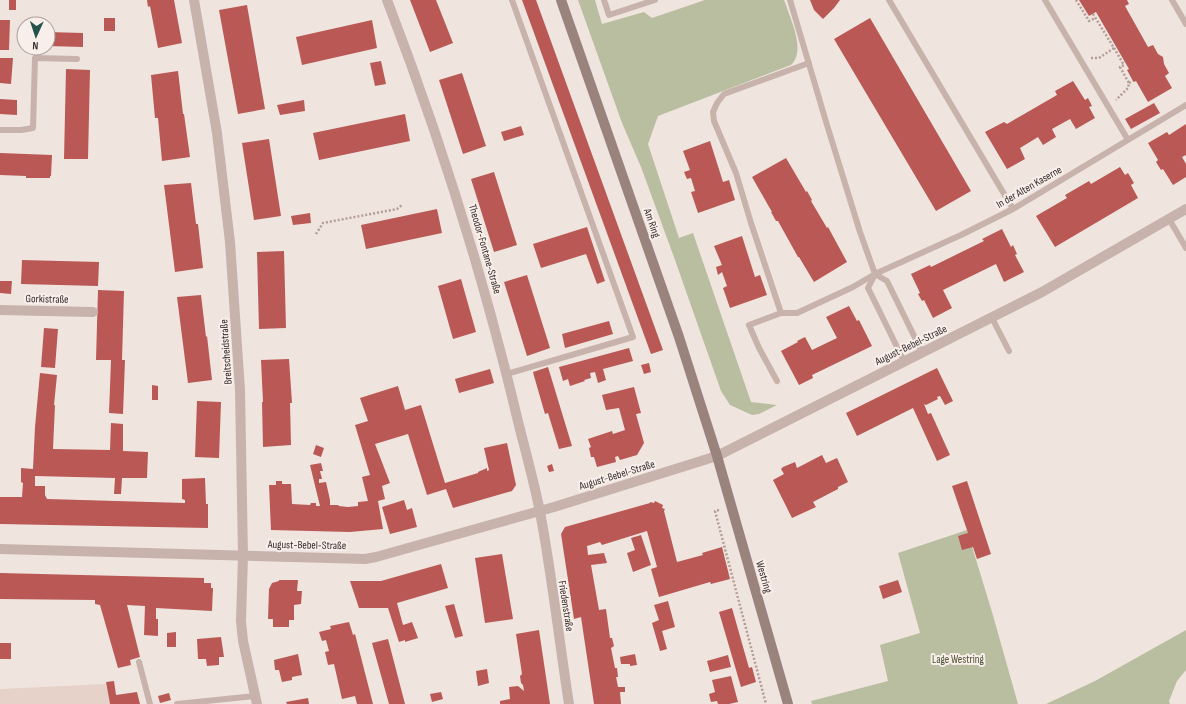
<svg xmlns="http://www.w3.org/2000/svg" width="1186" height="704" viewBox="0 0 1186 704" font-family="'Sofia Sans Condensed',sans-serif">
	<rect width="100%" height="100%" fill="#f0e4df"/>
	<path fill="#babea0" d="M578,0H595L602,24L644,12L652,18L705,0H784L786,5C791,21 806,51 791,65L658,116L648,144L679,238L693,233L751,402L777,405L759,414L752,415L730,405L721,391L675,260L641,167L622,123Z
		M967,530L992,612L1018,704H812L811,701L888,681L880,645L920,633L898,553Z
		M1186,630V670L1177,681L1169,701L1170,704H1046L1095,681Z"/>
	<path fill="#e6d2c8" d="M106,684L110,704H0V689Z"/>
	<path fill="#b95854" d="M9,0H16V10H9Z
		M147,0H174L182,43L158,48L150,6L148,7Z
		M410,0H436L453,43L430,52Z
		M522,0H536L663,350L651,354Z
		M810,0H840L834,8L823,19L814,10Z
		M1079,0H1127L1129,4L1125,6L1148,47L1153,45L1158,54L1163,57L1164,64L1169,73L1165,76L1172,88L1148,102L1136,81L1134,82L1133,81L1127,70L1129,69L1096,12L1089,16Z
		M247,5L265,109L238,114L219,10Z
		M104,18H115V31H104Z
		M870,18L971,191L936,211L834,39Z
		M0,20H10L9,50H0Z
		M372,20L377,48L302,65L296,37Z
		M22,32H24V46H21Z
		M48,32L83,33V47L48,46Z
		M0,58H13L11,84L0,83Z
		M381,61L386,84L375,86L370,63Z
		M66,69L90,70L88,159H64Z
		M178,71L183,114H184L190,157L162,161L158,118H155L151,75Z
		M462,73L486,146L463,154L439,80Z
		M1073,81L1085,100L1088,98L1092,106L1089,107L1095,118L1076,129L1070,119L1052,129L1056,137L1043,145L1038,137L1020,148L1025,159L1007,169L985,132L1004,122L1007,124L1057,95L1055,91Z
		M0,99L17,100V115L0,114Z
		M304,100L305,111L280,115L277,105Z
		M1154,103L1160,113L1131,129L1125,119Z
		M405,114L410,141L319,160L313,133Z
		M1186,124V155L1182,157L1186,164V177L1173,185L1163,169L1161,170L1156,162L1158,160L1148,143L1167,132L1169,135Z
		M521,126L524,135L504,141L501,132Z
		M269,139L281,216L254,220L242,143Z
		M710,141L723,182L729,180L735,200L698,213L691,192L695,191L691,178L687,179L684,172L690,170L683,151Z
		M0,153L52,155L51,176H50V178H26V176L0,175Z
		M786,158L806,192L807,191L812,200L811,201L827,228L828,227L847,262L814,282L799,257H798L778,221H776L771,212H772L752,177Z
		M1120,167L1125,175L1128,173L1134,183L1131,185L1138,198L1055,247L1036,216L1067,198L1065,195L1089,181L1091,184Z
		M494,172L517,245L494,252L471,179Z
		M191,183L196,224H198L203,268L175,272L164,185Z
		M437,209L442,233L366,249L361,225Z
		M310,213L311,223L293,225L291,216Z
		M587,227L605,281L597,284L586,254L541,268L533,244Z
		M1002,229L1011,247L1013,245L1017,254L1015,255L1024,272L1004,282L996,264L943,290L952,308L933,318L924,300L922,301L918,294L920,293L911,274L930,265L931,267L984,241L982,239Z
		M742,236L755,277L760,275L767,295L730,308L723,288L727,286L722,272L718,275L716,267L722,265L714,246Z
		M284,251L286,328L259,329L257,252Z
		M22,260L99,262L98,286L21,284Z
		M527,275L550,348L527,356L504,282Z
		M461,279L476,332L453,339L438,286Z
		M0,281H12L11,294L0,293Z
		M98,290L124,291L122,360H125L123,414L109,413L111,360H96Z
		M201,295L206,337L207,336L212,380L188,383L177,297Z
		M849,306L857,321L859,320L872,346L812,375L813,378L799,385L781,351L798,342L797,341L805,337L812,350L837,338L826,317Z
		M609,321L613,334L565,348L562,334Z
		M44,328L58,329L55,368L41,367Z
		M629,348L633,361L603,369L606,380L598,383L595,372L590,373L591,378L584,380L585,381L570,386L568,379L563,381L559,367Z
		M289,359L292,403H290L291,445L263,447L262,402H263L261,360Z
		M649,363L651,372L644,374L641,365Z
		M548,367L572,446L559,449L548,413L545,414L534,376L533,372Z
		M937,368L953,401L945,405L940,396L937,397L938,399L926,405L924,404L928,414L931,413L950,455L937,461L913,408L857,436L846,413Z
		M490,369L494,383L459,393L455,379Z
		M40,373L57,375L54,405H55L53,449L110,450L111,423L123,424V451L148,452L147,478H122L121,494H114L115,478L35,476V486H45V495L47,499L185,503V500L182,499V479L205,478L206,504H208V528L0,524V497H22L23,483L21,482V468L33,469L35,427Z
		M152,385L158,386V400H152Z
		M398,386L405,410L421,405L445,483L478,473V472L487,468V471L489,470L484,448L507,443L516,485L512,491L453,508L446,489L427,495L408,434L375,444L390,483L382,486L385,499L378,501L383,529L350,532L271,530L269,485H276V481H282V484H291L292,504L310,505L311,503H316V506H320L310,465L321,463L323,471H320L322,479H319V483L326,482L330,500V505H338L339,506L348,507L358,506V502L368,501L362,477L370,475L355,425L368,421L360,398Z
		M634,387L641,413L636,414L644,443L637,455L620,460L618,456L615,457L616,462L597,467L594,457H591L589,448L591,447L588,439L612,431L613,434L625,430L619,408L606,410L602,395Z
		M197,401L221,402L219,458L195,457Z
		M316,445L324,448L321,457L313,454Z
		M822,455L826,463L837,458L848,482L838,487V489L813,502L816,507L792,518L773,480L784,474L781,469L783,467L795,462L797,468Z
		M552,464L554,471L549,472L547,466Z
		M967,481L991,554L977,559L973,547L962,550L958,536L968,533L952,486Z
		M404,500L407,510L412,508L417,527L390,534L382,507Z
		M655,501L663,505L662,508L665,509L664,511L677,562L703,555L702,553L722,547L730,579L711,584L710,582L659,597L651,569L657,567L647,531L602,545L600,542L587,546L588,555L604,553L607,563L591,565L599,610L606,609L610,638H612L614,646L611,648L615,668H617L618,677H616L618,687H625V692H620L621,704H594L581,617L574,619L561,534L565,527L650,503V502L654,503Z
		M641,535L651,565L633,572L627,553L635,550L631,538Z
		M502,554L513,619L485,623L475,558Z
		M441,564L448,588L397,603L403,625L412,622L418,638L405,642V640L399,642L388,608H359L350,581H381Z
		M0,573L204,578V583H211V588H213L212,611L156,608V619H158V636L144,635L145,606L127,605L140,657L130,660L131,665L118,668L100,605L95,604V600L0,599Z
		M279,580H298L297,591H302L301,604L294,605V620H289V627H273V619H268L269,589L272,583L279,581Z
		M898,580L902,592L883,599L879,586Z
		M668,601L675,627L662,631L667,649L660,651L652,623L659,620L654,605Z
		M454,604L463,636L455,638L445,606Z
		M732,608L749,668L752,667L756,682L741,687L719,612Z
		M349,622L353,635L355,634L373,704H357L355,696L342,699L334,664L328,665L325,652L329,651L326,640L322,641L319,632L331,629L330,626Z
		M539,630L550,704H500V701L510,699L509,687L518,686L524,691L523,685L521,683L520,676L522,674L516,634Z
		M176,632V647H167V633Z
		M221,637L224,657H219V665L207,666L206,659H198L197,639Z
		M388,639L405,704H389L372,643Z
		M0,643H11V659H0Z
		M298,654L302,675L292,677V680L282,682L279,670H275L274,660Z
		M635,654L637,665L630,666V664H621L620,657Z
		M728,655L731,667L710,672L707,661Z
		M487,669L489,683L478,686L476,671Z
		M731,676L738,702L729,704H718L717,701L711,702L709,694L715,692L712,680Z
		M114,681L116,695L137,692L140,704H110L106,682Z
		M441,692L443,699L432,702L430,694Z
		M169,693L171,700L160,703L158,696Z
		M308,698L309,704H287L286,702Z"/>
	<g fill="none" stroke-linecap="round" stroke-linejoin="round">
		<path stroke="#b39d96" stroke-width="2.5" stroke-dasharray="2 2" stroke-linecap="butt" d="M1076,0L1089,21L1095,18
			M1114,48L1124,65L1120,67L1129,83L1128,88L1116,100
			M1091,58H1099L1114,48L1093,14
			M1129,83L1133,81
			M316,234L323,223L397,209L402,205
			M719,510L715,511L766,704"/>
		<path stroke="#c7b3ac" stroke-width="6" d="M604,0L609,15L655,0
			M790,0L827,125L860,232L875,274L887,281L922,352
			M889,0L1013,209
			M1045,0L1128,140
			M1172,0L1186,24
			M0,130H21L33,128L35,58L77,59
			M1169,219L1186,248
			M875,274L868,288L904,361
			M781,313L751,223L736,173L714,121L713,112L717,103L724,94L809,63
			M992,318L1009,351
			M507,374L633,337L512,0
			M777,381L759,348L749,325L781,313H797L853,287L875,274L961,235L1013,209L1186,105
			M139,662L150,704
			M177,704L255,696"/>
		<path stroke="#c7b3ac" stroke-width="10" d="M194,0L217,133L230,242L240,390L243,556L241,621L243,641L257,704
			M387,0C439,135 481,268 515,409C523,443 533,477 540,512C552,575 559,640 569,704
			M0,310L93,312
			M717,456L1042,292L1186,209"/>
		<path stroke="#c7b3ac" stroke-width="10" d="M0,549L329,558L365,559L376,557L554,507L717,456"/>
		<path stroke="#9a827d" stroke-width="10" d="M561,0L679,337L717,456L788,704"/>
	</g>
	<g text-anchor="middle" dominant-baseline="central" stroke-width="4" stroke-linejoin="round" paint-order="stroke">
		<g font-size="11" fill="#362b2a" stroke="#f8efeb">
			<text transform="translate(1029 187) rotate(-30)">In der Alten Kaserne</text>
			<text transform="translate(652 223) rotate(71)">Am Ring</text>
			<text transform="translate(485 249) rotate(74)">Theodor-Fontane-Straße</text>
			<text transform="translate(47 299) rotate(1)">Gorkistraße</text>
			<text transform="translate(911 345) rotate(-26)">August-Bebel-Straße</text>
			<text transform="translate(226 352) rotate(-94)">Breitscheidstraße</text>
			<text transform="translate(617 475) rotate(-17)">August-Bebel-Straße</text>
			<text transform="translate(307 545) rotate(1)">August-Bebel-Straße</text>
			<text transform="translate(764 577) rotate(74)">Westring</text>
			<text transform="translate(566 606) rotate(81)">Friedenstraße</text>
		</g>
		<g font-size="11" fill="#4c5131" stroke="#f8efeb">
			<text x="958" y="659">Lage Westring</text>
		</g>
	</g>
	<g transform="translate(36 36) rotate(183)"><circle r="19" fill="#f8efeb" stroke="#aaa19e"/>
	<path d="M0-3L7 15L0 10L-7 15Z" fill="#24534c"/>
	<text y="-6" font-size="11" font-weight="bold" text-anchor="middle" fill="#362b2a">N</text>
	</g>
</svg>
